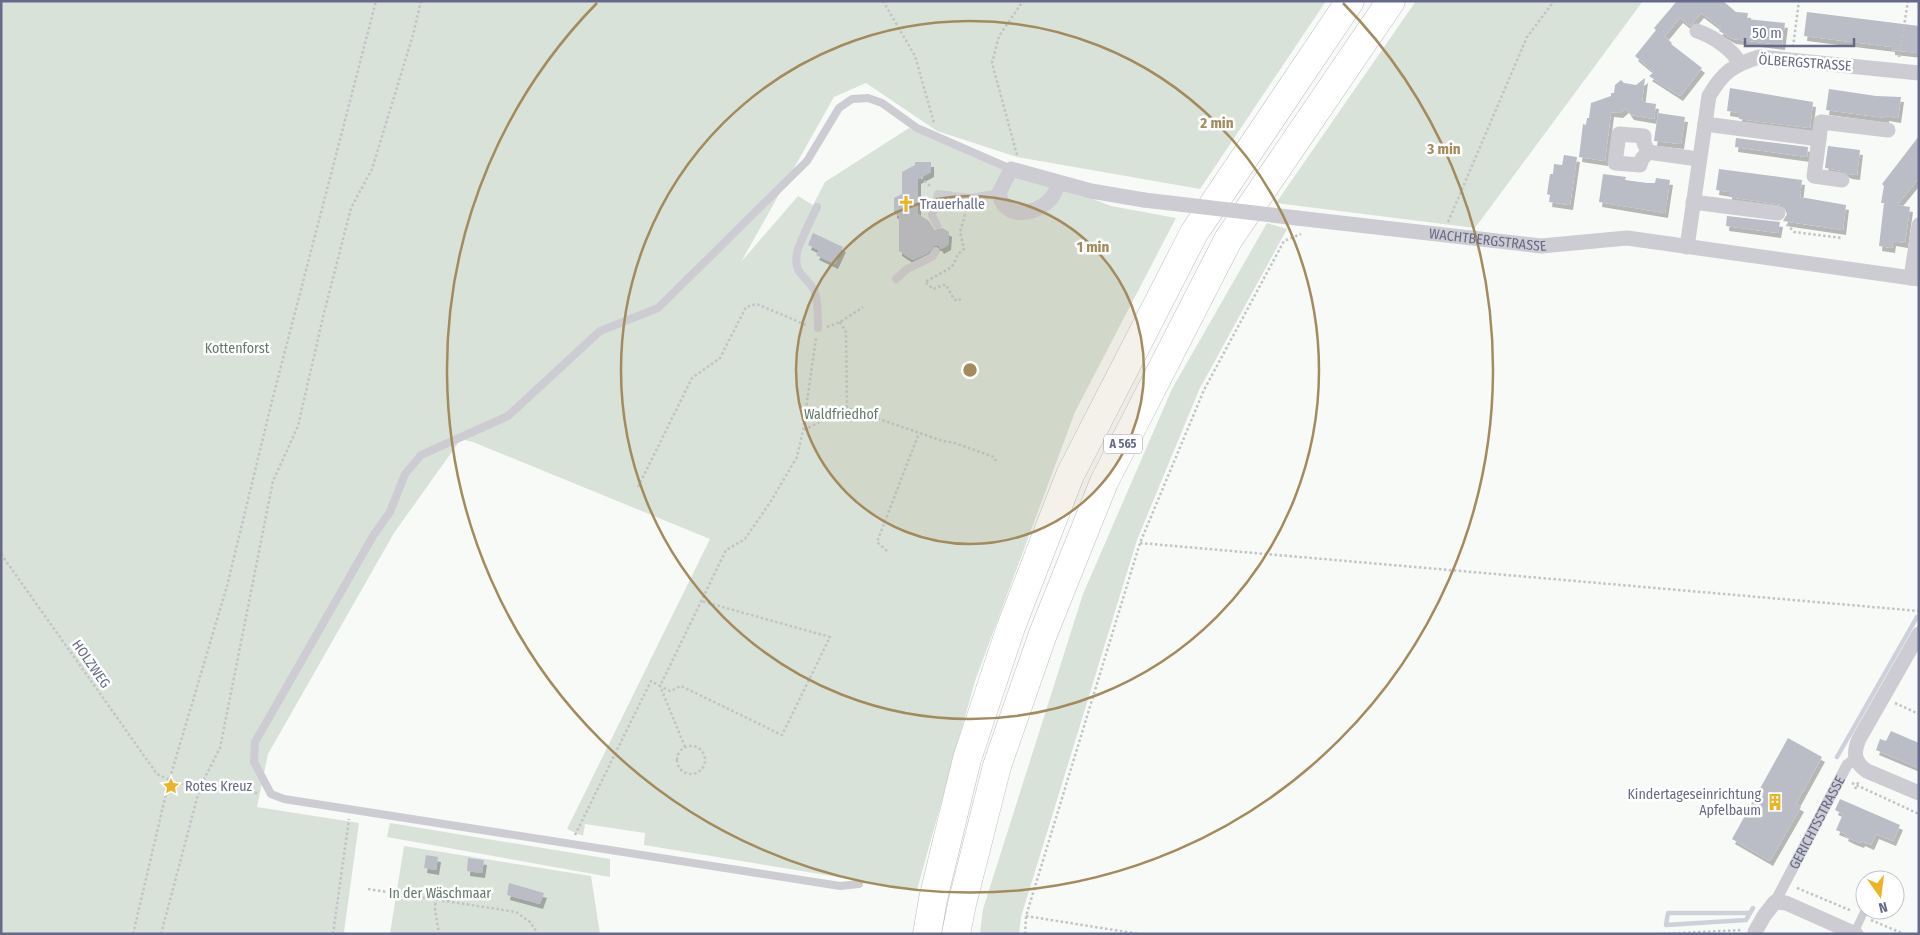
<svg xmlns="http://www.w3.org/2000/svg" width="1920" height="935" viewBox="0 0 1920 935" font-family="'Fira Sans Condensed',sans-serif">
	<defs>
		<filter id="shadow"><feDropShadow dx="3" dy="5" stdDeviation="0" flood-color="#0004"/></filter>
	</defs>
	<rect width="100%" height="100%" fill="#f8faf7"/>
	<path fill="#d8e2d9" d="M1,1H1326L1200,189L1017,157L937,131L866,83L834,97L741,262L798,196L813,205L825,182L909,128L1111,206L1176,218L1075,412L975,681L917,890L644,845L645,833L585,824L583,836L567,829L710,539L473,442L461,439L394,533L268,754L257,807L359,823L344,932L354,934H1Z
		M1416,1H1643L1475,228L1276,203Z
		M1267,223L1287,229L1199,390L1137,540L1021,917L1019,934H980L983,909L1083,594L1172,389Z
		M390,823L610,859V877L387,837Z
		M404,846L591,876L600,934H390Z"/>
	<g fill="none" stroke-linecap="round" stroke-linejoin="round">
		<path stroke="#cfd1da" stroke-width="4.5" d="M1837,757L1917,617
			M1750,913H1668L1666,925L1746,920L1753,908"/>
	</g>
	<path fill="#babcc6" filter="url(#shadow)" d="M1677,1H1723L1736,12L1748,13L1747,19L1785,23L1782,45L1733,39L1719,31L1721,28L1701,13L1690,26L1680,18L1665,36L1663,35L1672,43L1671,44L1702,68L1680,96L1649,76L1654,72L1635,56L1656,30L1654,28Z
		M1807,12L1919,26V53L1892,50V47L1804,36Z
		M1645,78L1642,102L1656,104L1654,119L1631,115L1626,108L1620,113L1611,112L1605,161L1579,157L1583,124L1586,125L1587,118H1589L1591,103L1611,96V93H1614L1615,85L1621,80L1624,83L1636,85Z
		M1730,88L1813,102L1810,128L1739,119V113L1727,111Z
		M1829,89L1876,96L1901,97L1898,118L1886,116V118L1826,110Z
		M1658,113L1685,117L1681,144L1654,141Z
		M1919,136V178L1897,205L1910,207L1905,243L1893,241L1892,248L1879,246L1884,203H1881L1884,186L1882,184Z
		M1736,138L1808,147L1807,157L1735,147Z
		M1828,146L1860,150L1857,175L1849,174L1843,171L1825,168Z
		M1564,155L1577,157L1570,205L1549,202L1550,195L1547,194L1550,174H1553L1554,164L1562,165Z
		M915,162H931V172L918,179V214L929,221L934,230L942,228L949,232L948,245L941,249L939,246H934L928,253L913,260L899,251V216L894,213V198L902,194V172L915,165Z
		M1719,169L1802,180L1800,197L1846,205L1843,230L1783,221L1787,214L1783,205L1729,197V192L1716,190Z
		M1603,174L1626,177L1625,180L1647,183H1655L1656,178L1670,180L1665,213L1599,202Z
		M1727,216L1780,222L1778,233L1726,226Z
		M813,233L843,247L835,264L816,255L819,250L808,245Z
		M1891,731L1919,743V768L1876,750L1880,739L1886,741Z
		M1788,738L1822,757L1796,804L1801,807L1770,861L1732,839Z
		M1840,799L1900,825L1893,841L1876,834L1871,845L1862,841L1861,843L1853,840L1845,836L1846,834L1836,830L1843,814L1835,810Z
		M426,855L438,857L436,870L424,868Z
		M468,858L484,860L482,873L467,871Z
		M509,883L544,893L540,904L507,895Z"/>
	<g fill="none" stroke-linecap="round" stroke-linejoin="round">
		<g stroke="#bebec3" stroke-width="29">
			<path id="motorway" d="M927,934L933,899L967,759L1011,627L1070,475L1194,233L1350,1
				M956,934L962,904L997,766L1043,634L1104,482L1228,240L1391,1"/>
		</g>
		<path stroke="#c3c3c7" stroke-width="2.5" stroke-dasharray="2.5 2.5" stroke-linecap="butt" d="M883,1L915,56L934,123
			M1793,47L1799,1
			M1899,57L1908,1
			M1017,155L992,63L999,36L1023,1
			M921,177L931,187
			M1448,222L1527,37L1554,1
			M1787,224L1794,232L1842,238
			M961,299L957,301L954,299L946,285H943L933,289L925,282L952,267L958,254L964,249L960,232L967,208
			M840,322L846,332L847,408L943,441L955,443L994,457L996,461
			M827,327L840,322L863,307
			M804,430L847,408
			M638,487L692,378L720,358L746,307L757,304L806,325
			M1140,543L1919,611
			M887,551L877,542L919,433
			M1,554L157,774C188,790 224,790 258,793
			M1895,703L1919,714
			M677 760a14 14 0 1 1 28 0a14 14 0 1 1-28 0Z
			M685,747L660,686L670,691L681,686L782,735L830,637L701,601
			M1852,783L1919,814
			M1855,789L1859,781
			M575,835L651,681L660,686L726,550L745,539L771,501L797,457L803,430L816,338
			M1797,888L1852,911
			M368,889L516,912L530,922L538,934
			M436,898L435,909L439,934
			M1026,916L1139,934
			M1871,920L1904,934
			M133,934L169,781L227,586L272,401L376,1
			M161,934L200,787L220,748L273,481L298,426L323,317L351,208L372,169L413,35L421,1
			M333,934L349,819
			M1025,934L1026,916L1140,543L1204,390L1284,241L1301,234
			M1663,934L1742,930"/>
		<path stroke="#ccccd2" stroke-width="8" d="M817,207C812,218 799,243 797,253C793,275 806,275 814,290C818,297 818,319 818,328
			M937,225L932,215L938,194L971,198L999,193
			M896,279L907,269L932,257L936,251
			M859,884L840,886L284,799L271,794L254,762L255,742L373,536L390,512L405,474L421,455L508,416L600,331L658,308L807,161L839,108L852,99L868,98L882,103L917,128L1011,169
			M1854,933L1865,910"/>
		<path stroke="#ccccd2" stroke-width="11" id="s1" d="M1775,902L1847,765L1855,759"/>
		<g stroke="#ccccd2" stroke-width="15">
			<path d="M1697,31C1712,36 1733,49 1739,63"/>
			<path d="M1705,124L1819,139L1821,122L1888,130"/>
			<path d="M1819,139L1814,176L1842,180"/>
			<path d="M1648,152L1642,159L1640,165L1615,163L1619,134L1644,136V143L1648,152L1698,159"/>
			<path d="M1058,183C1057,186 1056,191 1054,194C1045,210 1016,221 1003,204C1001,201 1000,196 999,193L1011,169L1091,191L1144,200"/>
			<path d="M1693,202L1778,213"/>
			<path id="s2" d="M1297,218L1541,246L1627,238L1919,279"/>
			<path d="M1687,247L1709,96C1723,72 1733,65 1759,57L1919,73"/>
			<path d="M1911,278L1919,225"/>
			<path d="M1919,634L1859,739C1853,753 1854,762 1867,771L1919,793"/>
			<path d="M1755,932L1764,916L1775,902L1786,903L1856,934"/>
		</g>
		<use href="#motorway" stroke="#fff" stroke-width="28"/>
		<path stroke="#ccccd2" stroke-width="15" d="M1144,200L1297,218"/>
	</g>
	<circle cx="970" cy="370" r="174" fill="#a38b5d" fill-opacity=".12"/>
	<g fill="none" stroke="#a38b5d" stroke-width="2.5">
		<circle cx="970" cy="370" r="174"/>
		<circle cx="970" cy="370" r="349"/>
		<path d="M1343 3A523 523 0 1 1 597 3"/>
	</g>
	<defs>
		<g id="church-bare" transform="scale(1.35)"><path d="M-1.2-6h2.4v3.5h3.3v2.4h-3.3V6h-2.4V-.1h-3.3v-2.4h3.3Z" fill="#ecb425" stroke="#fff" stroke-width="2.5" paint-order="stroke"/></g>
		<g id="sight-bare" transform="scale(1.35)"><path d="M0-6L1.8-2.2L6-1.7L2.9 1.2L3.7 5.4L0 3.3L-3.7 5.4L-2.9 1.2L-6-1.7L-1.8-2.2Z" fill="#ecb425" stroke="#fff" stroke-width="2.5" paint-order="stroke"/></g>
		<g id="building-bare" transform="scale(1.35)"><path d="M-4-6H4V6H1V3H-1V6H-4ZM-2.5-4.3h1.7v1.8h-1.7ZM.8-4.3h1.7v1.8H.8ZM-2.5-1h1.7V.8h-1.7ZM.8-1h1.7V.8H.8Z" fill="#ecb425" stroke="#fff" stroke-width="2.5" paint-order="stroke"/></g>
	</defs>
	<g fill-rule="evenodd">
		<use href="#church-bare" x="906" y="204"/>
		<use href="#sight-bare" x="171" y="786"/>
		<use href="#building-bare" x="1775" y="802"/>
	</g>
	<g text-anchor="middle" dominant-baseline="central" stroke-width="5" stroke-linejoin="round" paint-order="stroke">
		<rect fill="#fff" stroke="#9596ad" stroke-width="1" x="1104" y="434.5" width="38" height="19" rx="4"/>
		<g font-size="12" font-weight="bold" fill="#67698a">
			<text x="1123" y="444">A 565</text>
		</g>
		<g font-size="14" fill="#67698a" stroke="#fff">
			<text transform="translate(1805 63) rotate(4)">ÖLBERGSTRASSE</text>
			<text stroke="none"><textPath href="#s2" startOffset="192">WACHTBERGSTRASSE</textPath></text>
			<text transform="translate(91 664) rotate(55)">HOLZWEG</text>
			<text stroke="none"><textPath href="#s1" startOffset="90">GERICHTSSTRASSE</textPath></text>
		</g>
		<g font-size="14" fill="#67698a" stroke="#fff" text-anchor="start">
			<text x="920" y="204">Trauerhalle</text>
			<text x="185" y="786">Rotes Kreuz</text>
			<text x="1761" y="794" text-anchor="end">Kindertageseinrichtung<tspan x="1761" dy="16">Apfelbaum</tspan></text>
		</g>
		<g font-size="14" fill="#627a69" stroke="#fff">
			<text x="237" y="348">Kottenforst</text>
			<text x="841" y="414">Waldfriedhof</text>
			<text x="440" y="893">In der Wäschmaar</text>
		</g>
	</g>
	<circle cx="970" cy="370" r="8" fill="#a38b5d" stroke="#fff" stroke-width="2.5"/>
	<g font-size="15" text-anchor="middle" font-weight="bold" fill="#a38b5d" stroke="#fff" stroke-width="5" stroke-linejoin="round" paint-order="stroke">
		<text x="1217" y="128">2 min</text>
		<text x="1444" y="154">3 min</text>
		<text x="1093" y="252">1 min</text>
	</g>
	<rect width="1920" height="935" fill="none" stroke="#67698a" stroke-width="5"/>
	<g transform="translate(1880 895) rotate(166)"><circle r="24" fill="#ffffff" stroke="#c2c3d0"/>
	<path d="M0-4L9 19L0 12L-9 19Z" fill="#ecb425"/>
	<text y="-8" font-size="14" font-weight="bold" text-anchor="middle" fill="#67698a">N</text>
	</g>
	<path d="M1745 38v8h109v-8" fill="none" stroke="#67698a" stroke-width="2.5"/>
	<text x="1752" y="38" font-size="15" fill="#67698a" stroke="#ffffff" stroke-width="4" paint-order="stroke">50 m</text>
</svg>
